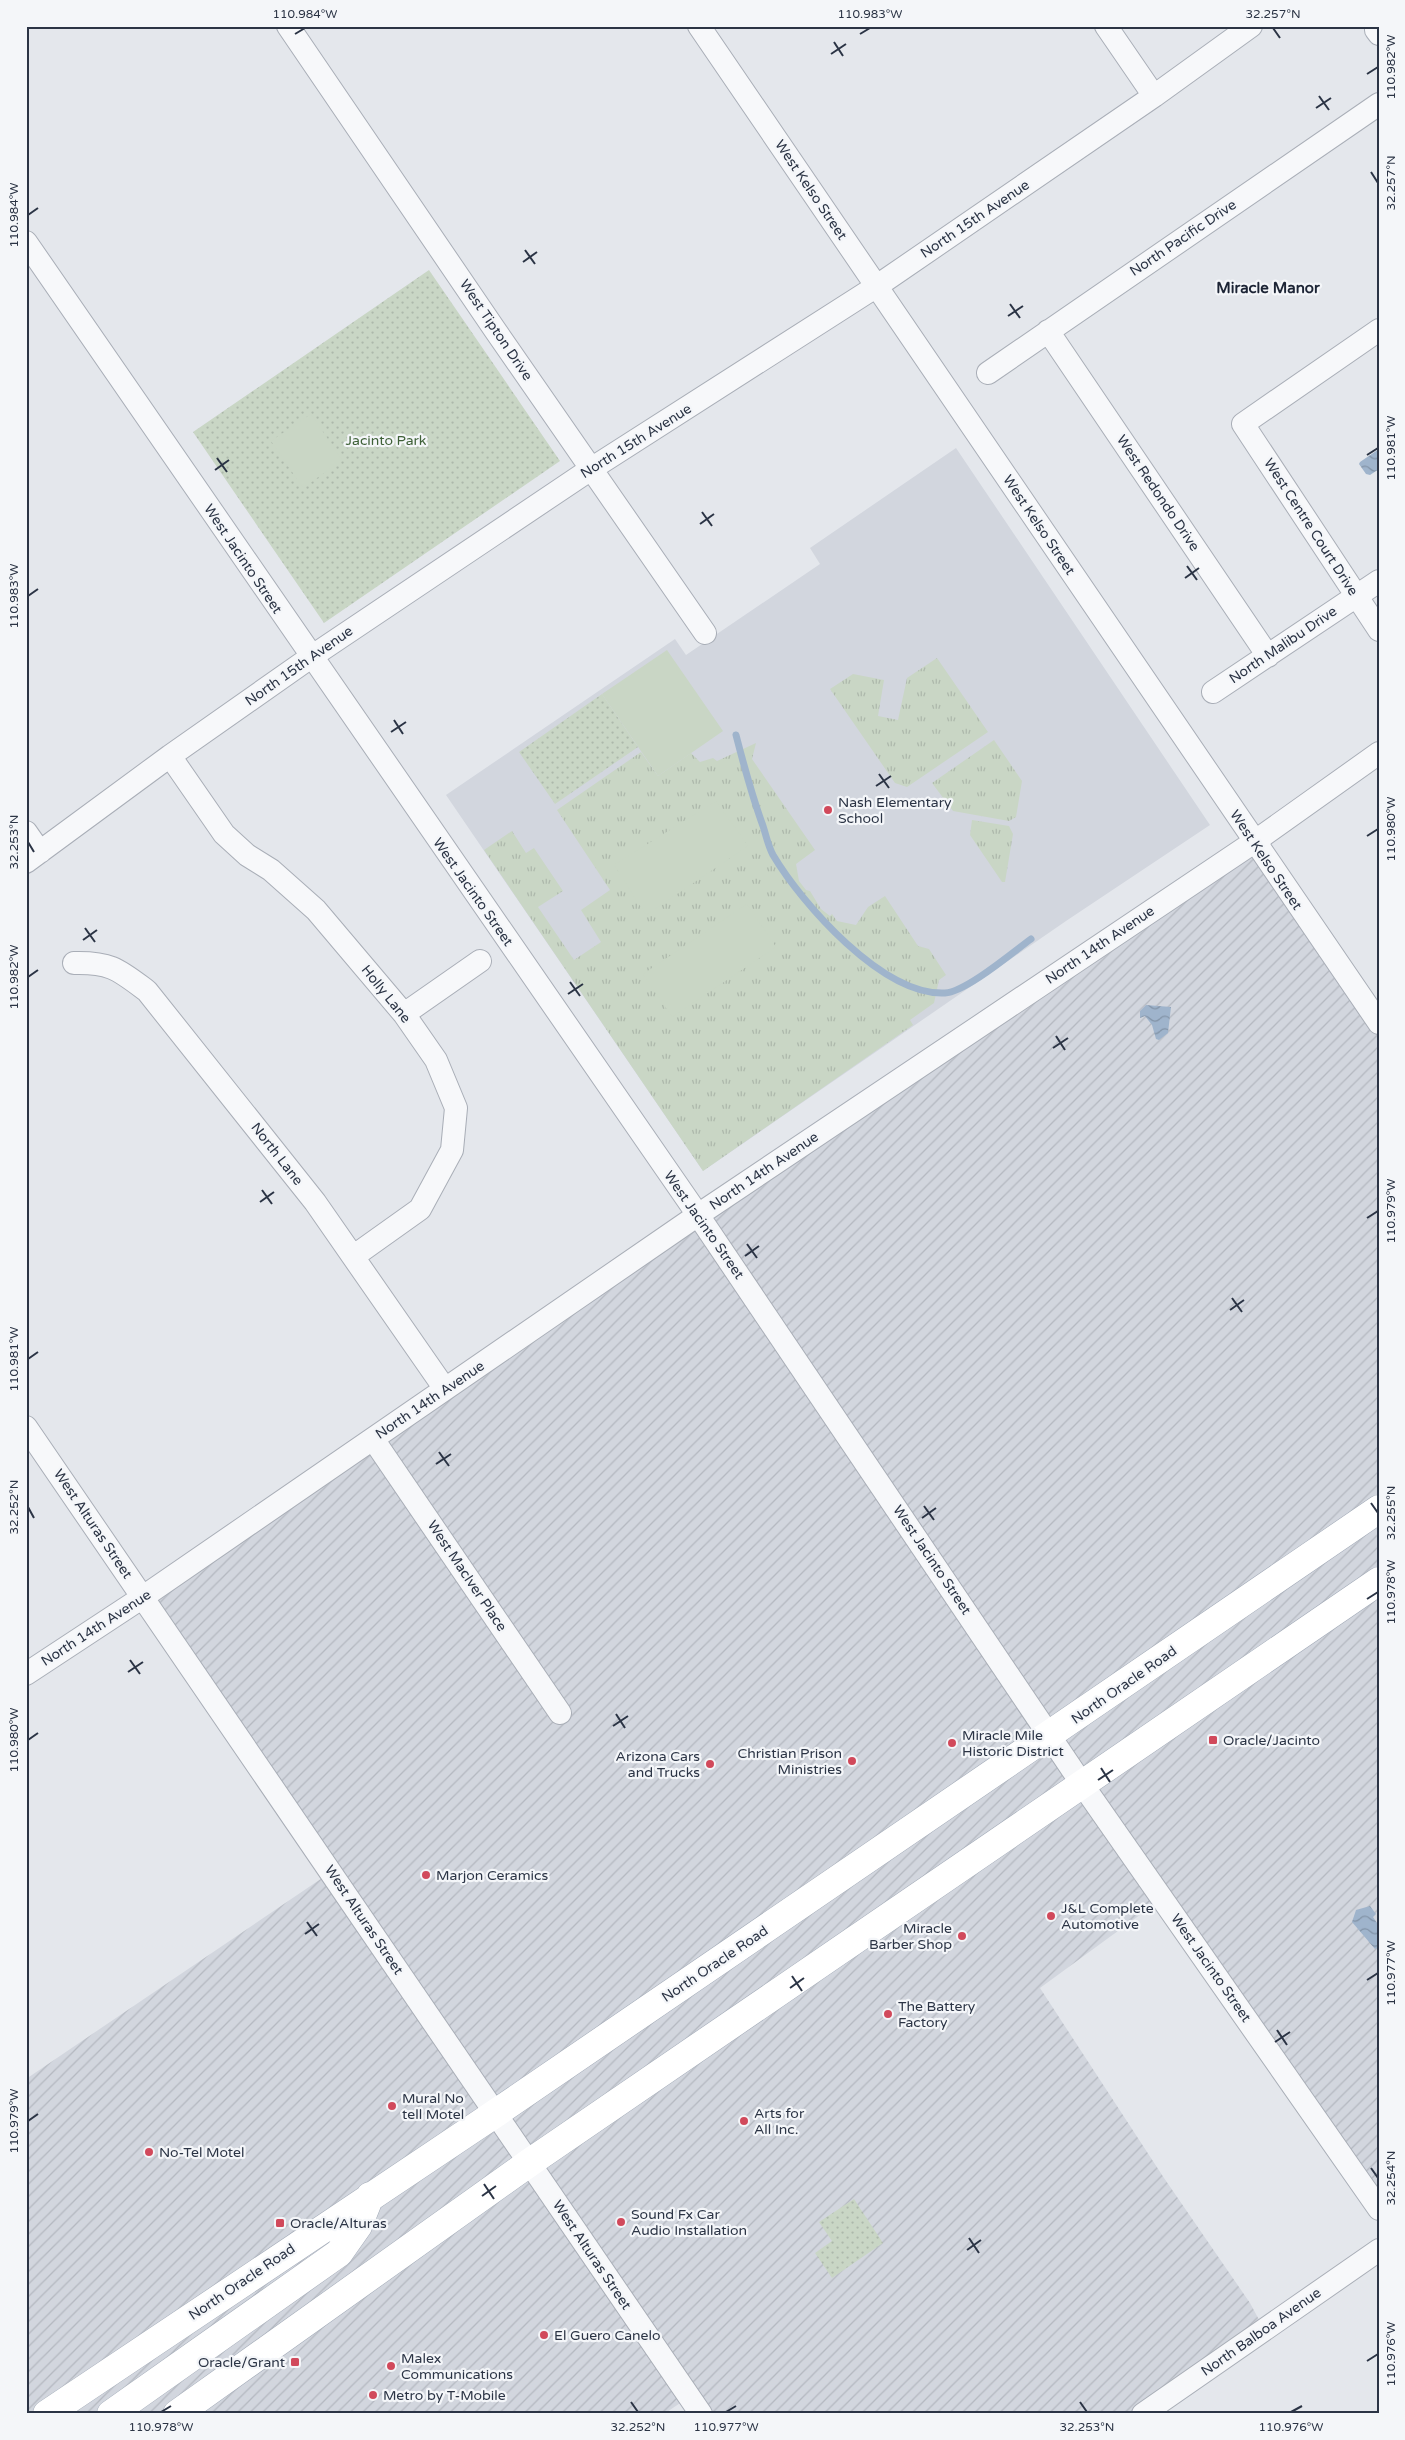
<svg xmlns="http://www.w3.org/2000/svg" width="1405" height="2440" viewBox="0 0 1405 2440" font-family="'Varela Round',sans-serif">
	<defs>
		<pattern id="industrial-furrows" width="10" height="10" patternUnits="userSpaceOnUse" patternTransform="scale(1.25)"><rect width="10" height="10" fill="#d2d6de"/><path d="M-1 1l2-2M0 10L10 0M9 11l2-2" fill="none" stroke="#b4b8c0"/></pattern>
		<pattern id="grass-tufts" width="24" height="20" patternUnits="userSpaceOnUse" patternTransform="scale(1.25)"><rect width="24" height="20" fill="#c9d6c5"/><path d="M3 7l-1-3M5 7V3M7 7l1-3M15 17l-1-3M17 17v-4M19 17l1-3" fill="none" stroke="#adb8ab"/></pattern>
		<pattern id="park-dots" width="8" height="8" patternUnits="userSpaceOnUse" patternTransform="scale(1.25)"><rect width="8" height="8" fill="#c9d6c5"/><path d="M2 2h.1M6 6h.1" fill="none" stroke="#adb8ab" stroke-width="1.8" stroke-linecap="round"/></pattern>
		<pattern id="water-waves" width="16" height="10" patternUnits="userSpaceOnUse" patternTransform="scale(1.25)"><rect width="16" height="10" fill="#9fb4cc"/><path d="M0 5q4-4 8 0t8 0" fill="none" stroke="#8293a7"/></pattern>
	</defs>
	<rect width="100%" height="100%" fill="#e4e7ec"/>
	<path fill="#d2d6de" d="M956,448L1210,825L1066,921L703,1171L446,795L675,639L686,655L820,564L810,548Z"/>
	<path fill="url(#industrial-furrows)" d="M1254,842L1379,1023V2209L1163,1898L1040,1988L1164,2178L1250,2303L1264,2329L1143,2414H701L689,2397L664,2414H26V2079L331,1872L143,1597Z"/>
	<path fill="url(#grass-tufts)" d="M937,658L988,732L907,787L895,783L830,689L853,674L884,680L878,716L898,720L907,678Z
		M994,740L1022,781L1016,817L1009,821L953,811L932,783Z
		M756,743L752,759L815,850L796,864L799,881L806,890L810,891L821,909L830,916L832,914L837,921L856,925L868,907L885,896L918,946L929,949L946,975L939,980L934,1003L910,1020L913,1025L703,1171L484,850L512,831L526,853L534,848L563,891L538,907L574,960L601,942L581,910L610,890L557,810L641,752L658,776L691,753L700,762L713,758L717,761Z
		M972,820L1009,826L1013,834L1005,882H1002L970,835Z"/>
	<path fill="url(#park-dots)" d="M429,270L560,461L324,623L193,432Z
		M602,694L638,747L555,804L519,752Z
		M854,2199L883,2243L832,2278L815,2253L832,2241L819,2222Z"/>
	<path fill="#c9d6c5" d="M311,414L342,460L303,488L271,441Z
		M667,650L723,731L658,776L602,694Z
		M716,801L748,846L646,915L614,865Z
		M747,904L776,947L672,1017L643,974Z"/>
	<path fill="url(#water-waves)" d="M1379,449V469L1370,475L1366,474L1359,464L1360,462Z
		M1146,1005L1171,1007L1168,1033L1159,1040L1156,1039L1152,1025L1145,1016L1140,1018V1011Z
		M1370,1906L1376,1914L1373,1917L1379,1926V1947L1375,1949L1352,1922L1356,1910Z"/>
	<g fill="none" stroke-linecap="round" stroke-linejoin="round">
		<path stroke="#9fb4cc" stroke-width="7" d="M736,735C744,766 752,796 763,826C766,835 768,846 773,855C802,904 883,996 945,993C966,992 1013,952 1031,939"/>
		<g stroke="#a9aeb7" stroke-width="24">
			<path id="street" d="M288,26L495,330L705,633
				M699,26L1379,1023
				M1106,26L1154,96
				M1376,30L1379,34
				M26,242L698,1215L1082,1784L1379,2209
				M1379,330L1243,424L1379,630
				M1048,331L1268,656
				M988,373L1379,104
				M1213,692L1379,581
				M170,756L224,834L247,855L271,870L316,910L404,1014L436,1060L456,1108L452,1150L420,1209L354,1256
				M26,832L40,852
				M26,862L170,756L311,657L591,469L877,286L1154,96L1251,26
				M74,963C111,962 119,970 147,991L315,1202L445,1389
				M404,1014L480,961
				M26,1427L701,2414
				M373,1439L560,1713
				M26,1674L143,1597L698,1215L1254,842L1379,753
				M1143,2414L1379,2250"/>
		</g>
		<g stroke="#a3abb8" stroke-width="29">
			<path id="primary" d="M47,2414L496,2113L1379,1509
				M111,2414L339,2253L358,2226L370,2196
				M177,2414L529,2163L1379,1581"/>
		</g>
		<use href="#street" stroke="#f7f8fa" stroke-width="22"/>
		<use href="#primary" stroke="#fff" stroke-width="28"/>
	</g>
	<path fill="none" stroke="#2b3445" stroke-width="2" d="M1273,28L1280,38M295,34L305,28M860,34L870,28M834,42L843,56M831,54L846,44M1367,74L1378,67M1319,96L1329,110M1316,108L1331,98M1371,172L1378,183M28,215L38,208M525,250L535,264M523,262L537,252M1010,304L1020,318M1008,316L1023,306M1367,455L1378,448M217,458L227,472M215,470L229,460M702,512L712,526M700,524L714,514M1187,566L1197,580M1185,578L1199,568M28,596L38,589M394,720L403,734M391,732L406,722M879,774L889,788M876,786L891,776M1367,836L1378,829M28,842L34,852M85,928L95,942M83,940L97,930M28,977L38,970M570,982L580,996M568,994L583,984M1056,1036L1065,1050M1053,1048L1068,1038M262,1190L272,1204M260,1202L274,1192M1367,1218L1378,1211M747,1244L757,1258M745,1256L759,1246M1232,1298L1242,1312M1230,1310L1244,1300M28,1359L38,1352M439,1452L449,1466M436,1464L451,1454M1371,1503L1378,1513M924,1506L934,1520M28,1507L34,1518M922,1518L936,1508M1367,1599L1378,1592M130,1660L140,1674M128,1672L143,1662M616,1714L625,1728M613,1726L628,1716M28,1740L38,1733M1101,1768L1110,1782M1098,1780L1113,1770M307,1922L317,1936M305,1934L319,1924M792,1976L802,1991M1367,1980L1378,1973M790,1988L804,1978M1277,2030L1287,2045M1275,2042L1290,2032M28,2121L38,2114M1371,2168L1378,2178M484,2184L494,2199M482,2196L496,2186M969,2238L979,2253M967,2250L981,2240M1367,2361L1378,2354M631,2402L638,2412M1080,2402L1087,2412M161,2412L171,2406M726,2412L736,2406M1291,2412L1302,2406"/>
	<g fill="#d1495b" stroke="#f4f6f9" stroke-width="2">
		<circle cx="828" cy="810" r="5"/>
		<rect x="1208" y="1735" width="10" height="10" rx="2.5"/>
		<circle cx="952" cy="1743" r="5"/>
		<circle cx="852" cy="1761" r="5"/>
		<circle cx="710" cy="1764" r="5"/>
		<circle cx="426" cy="1875" r="5"/>
		<circle cx="1051" cy="1916" r="5"/>
		<circle cx="962" cy="1936" r="5"/>
		<circle cx="888" cy="2014" r="5"/>
		<circle cx="392" cy="2106" r="5"/>
		<circle cx="744" cy="2121" r="5"/>
		<circle cx="149" cy="2152" r="5"/>
		<circle cx="621" cy="2222" r="5"/>
		<rect x="275" y="2218" width="10" height="10" rx="2.5"/>
		<circle cx="544" cy="2335" r="5"/>
		<rect x="290" y="2357" width="10" height="10" rx="2.5"/>
		<circle cx="391" cy="2366" r="5"/>
		<circle cx="373" cy="2395" r="5"/>
	</g>
	<g text-anchor="middle" dominant-baseline="central" stroke-width="4.5" stroke-linejoin="round" paint-order="stroke">
		<g font-size="14" fill="#2b3445" stroke="#f4f6f9">
			<text transform="translate(811 190) rotate(56)">West Kelso Street</text>
			<text transform="translate(975 219) rotate(-34)">North 15th Avenue</text>
			<text transform="translate(1183 238) rotate(-34)">North Pacific Drive</text>
			<text transform="translate(496 330) rotate(56)">West Tipton Drive</text>
			<text transform="translate(636 441) rotate(-32)">North 15th Avenue</text>
			<text transform="translate(1158 493) rotate(56)">West Redondo Drive</text>
			<text transform="translate(1039 525) rotate(56)">West Kelso Street</text>
			<text transform="translate(1311 527) rotate(57)">West Centre Court Drive</text>
			<text transform="translate(243 559) rotate(56)">West Jacinto Street</text>
			<text transform="translate(1283 645) rotate(-34)">North Malibu Drive</text>
			<text transform="translate(299 666) rotate(-35)">North 15th Avenue</text>
			<text transform="translate(1266 860) rotate(56)">West Kelso Street</text>
			<text transform="translate(473 892) rotate(55)">West Jacinto Street</text>
			<text transform="translate(1100 945) rotate(-34)">North 14th Avenue</text>
			<text transform="translate(386 994) rotate(51)">Holly Lane</text>
			<text transform="translate(277 1154) rotate(52)">North Lane</text>
			<text transform="translate(764 1171) rotate(-34)">North 14th Avenue</text>
			<text transform="translate(704 1225) rotate(55)">West Jacinto Street</text>
			<text transform="translate(430 1400) rotate(-34)">North 14th Avenue</text>
			<text transform="translate(93 1524) rotate(56)">West Alturas Street</text>
			<text transform="translate(932 1560) rotate(56)">West Jacinto Street</text>
			<text transform="translate(467 1576) rotate(56)">West MacIver Place</text>
			<text transform="translate(96 1628) rotate(-33)">North 14th Avenue</text>
			<text transform="translate(1124 1685) rotate(-35)">North Oracle Road</text>
			<text transform="translate(364 1920) rotate(56)">West Alturas Street</text>
			<text transform="translate(715 1964) rotate(-34)">North Oracle Road</text>
			<text transform="translate(1211 1968) rotate(55)">West Jacinto Street</text>
			<text transform="translate(592 2255) rotate(56)">West Alturas Street</text>
			<text transform="translate(242 2282) rotate(-34)">North Oracle Road</text>
			<text transform="translate(1261 2332) rotate(-35)">North Balboa Avenue</text>
		</g>
		<g font-size="14" fill="#3f6138" stroke="#f4f6f9">
			<text x="386" y="440">Jacinto Park</text>
		</g>
		<g font-size="14" fill="#2b3445" stroke="#f4f6f9" text-anchor="start">
			<text x="838" y="802">Nash Elementary<tspan x="838" dy="16">School</tspan></text>
			<text x="962" y="1735">Miracle Mile<tspan x="962" dy="16">Historic District</tspan></text>
			<text x="1223" y="1740">Oracle/Jacinto</text>
			<text x="842" y="1753" text-anchor="end">Christian Prison<tspan x="842" dy="16">Ministries</tspan></text>
			<text x="700" y="1756" text-anchor="end">Arizona Cars<tspan x="700" dy="16">and Trucks</tspan></text>
			<text x="436" y="1875">Marjon Ceramics</text>
			<text x="1061" y="1908">J&amp;L Complete<tspan x="1061" dy="16">Automotive</tspan></text>
			<text x="952" y="1928" text-anchor="end">Miracle<tspan x="952" dy="16">Barber Shop</tspan></text>
			<text x="898" y="2006">The Battery<tspan x="898" dy="16">Factory</tspan></text>
			<text x="402" y="2098">Mural No<tspan x="402" dy="16">tell Motel</tspan></text>
			<text x="754" y="2113">Arts for<tspan x="754" dy="16">All Inc.</tspan></text>
			<text x="159" y="2152">No-Tel Motel</text>
			<text x="631" y="2214">Sound Fx Car<tspan x="631" dy="16">Audio Installation</tspan></text>
			<text x="290" y="2223">Oracle/Alturas</text>
			<text x="554" y="2335">El Guero Canelo</text>
			<text x="401" y="2358">Malex<tspan x="401" dy="16">Communications</tspan></text>
			<text x="285" y="2362" text-anchor="end">Oracle/Grant</text>
			<text x="383" y="2395">Metro by T-Mobile</text>
		</g>
		<g font-size="15" font-weight="bold" fill="#1d2536" stroke="#f4f6f9">
			<text x="1268" y="288">Miracle Manor</text>
		</g>
	</g>
	<rect width="1405" height="2440" fill="none" stroke="#f4f6f9" stroke-width="55"/>
	<rect x="28" y="28" width="1350" height="2384" fill="none" stroke="#2b3445" stroke-width="2"/>
	<g font-size="12" text-anchor="middle" fill="#2b3445">
		<text x="305" y="18">110.984°W</text>
		<text x="870" y="18">110.983°W</text>
		<text x="1273" y="18">32.257°N</text>
		<text transform="translate(1391 67) rotate(-90)" y="4">110.982°W</text>
		<text transform="translate(1391 183) rotate(-90)" y="4">32.257°N</text>
		<text transform="translate(14 215) rotate(-90)" y="4">110.984°W</text>
		<text transform="translate(1391 448) rotate(-90)" y="4">110.981°W</text>
		<text transform="translate(14 596) rotate(-90)" y="4">110.983°W</text>
		<text transform="translate(1391 829) rotate(-90)" y="4">110.980°W</text>
		<text transform="translate(14 842) rotate(-90)" y="4">32.253°N</text>
		<text transform="translate(14 977) rotate(-90)" y="4">110.982°W</text>
		<text transform="translate(1391 1211) rotate(-90)" y="4">110.979°W</text>
		<text transform="translate(14 1359) rotate(-90)" y="4">110.981°W</text>
		<text transform="translate(14 1507) rotate(-90)" y="4">32.252°N</text>
		<text transform="translate(1391 1513) rotate(-90)" y="4">32.255°N</text>
		<text transform="translate(1391 1592) rotate(-90)" y="4">110.978°W</text>
		<text transform="translate(14 1740) rotate(-90)" y="4">110.980°W</text>
		<text transform="translate(1391 1973) rotate(-90)" y="4">110.977°W</text>
		<text transform="translate(14 2121) rotate(-90)" y="4">110.979°W</text>
		<text transform="translate(1391 2178) rotate(-90)" y="4">32.254°N</text>
		<text transform="translate(1391 2354) rotate(-90)" y="4">110.976°W</text>
		<text x="161" y="2431">110.978°W</text>
		<text x="638" y="2431">32.252°N</text>
		<text x="726" y="2431">110.977°W</text>
		<text x="1087" y="2431">32.253°N</text>
		<text x="1291" y="2431">110.976°W</text>
	</g>
</svg>
